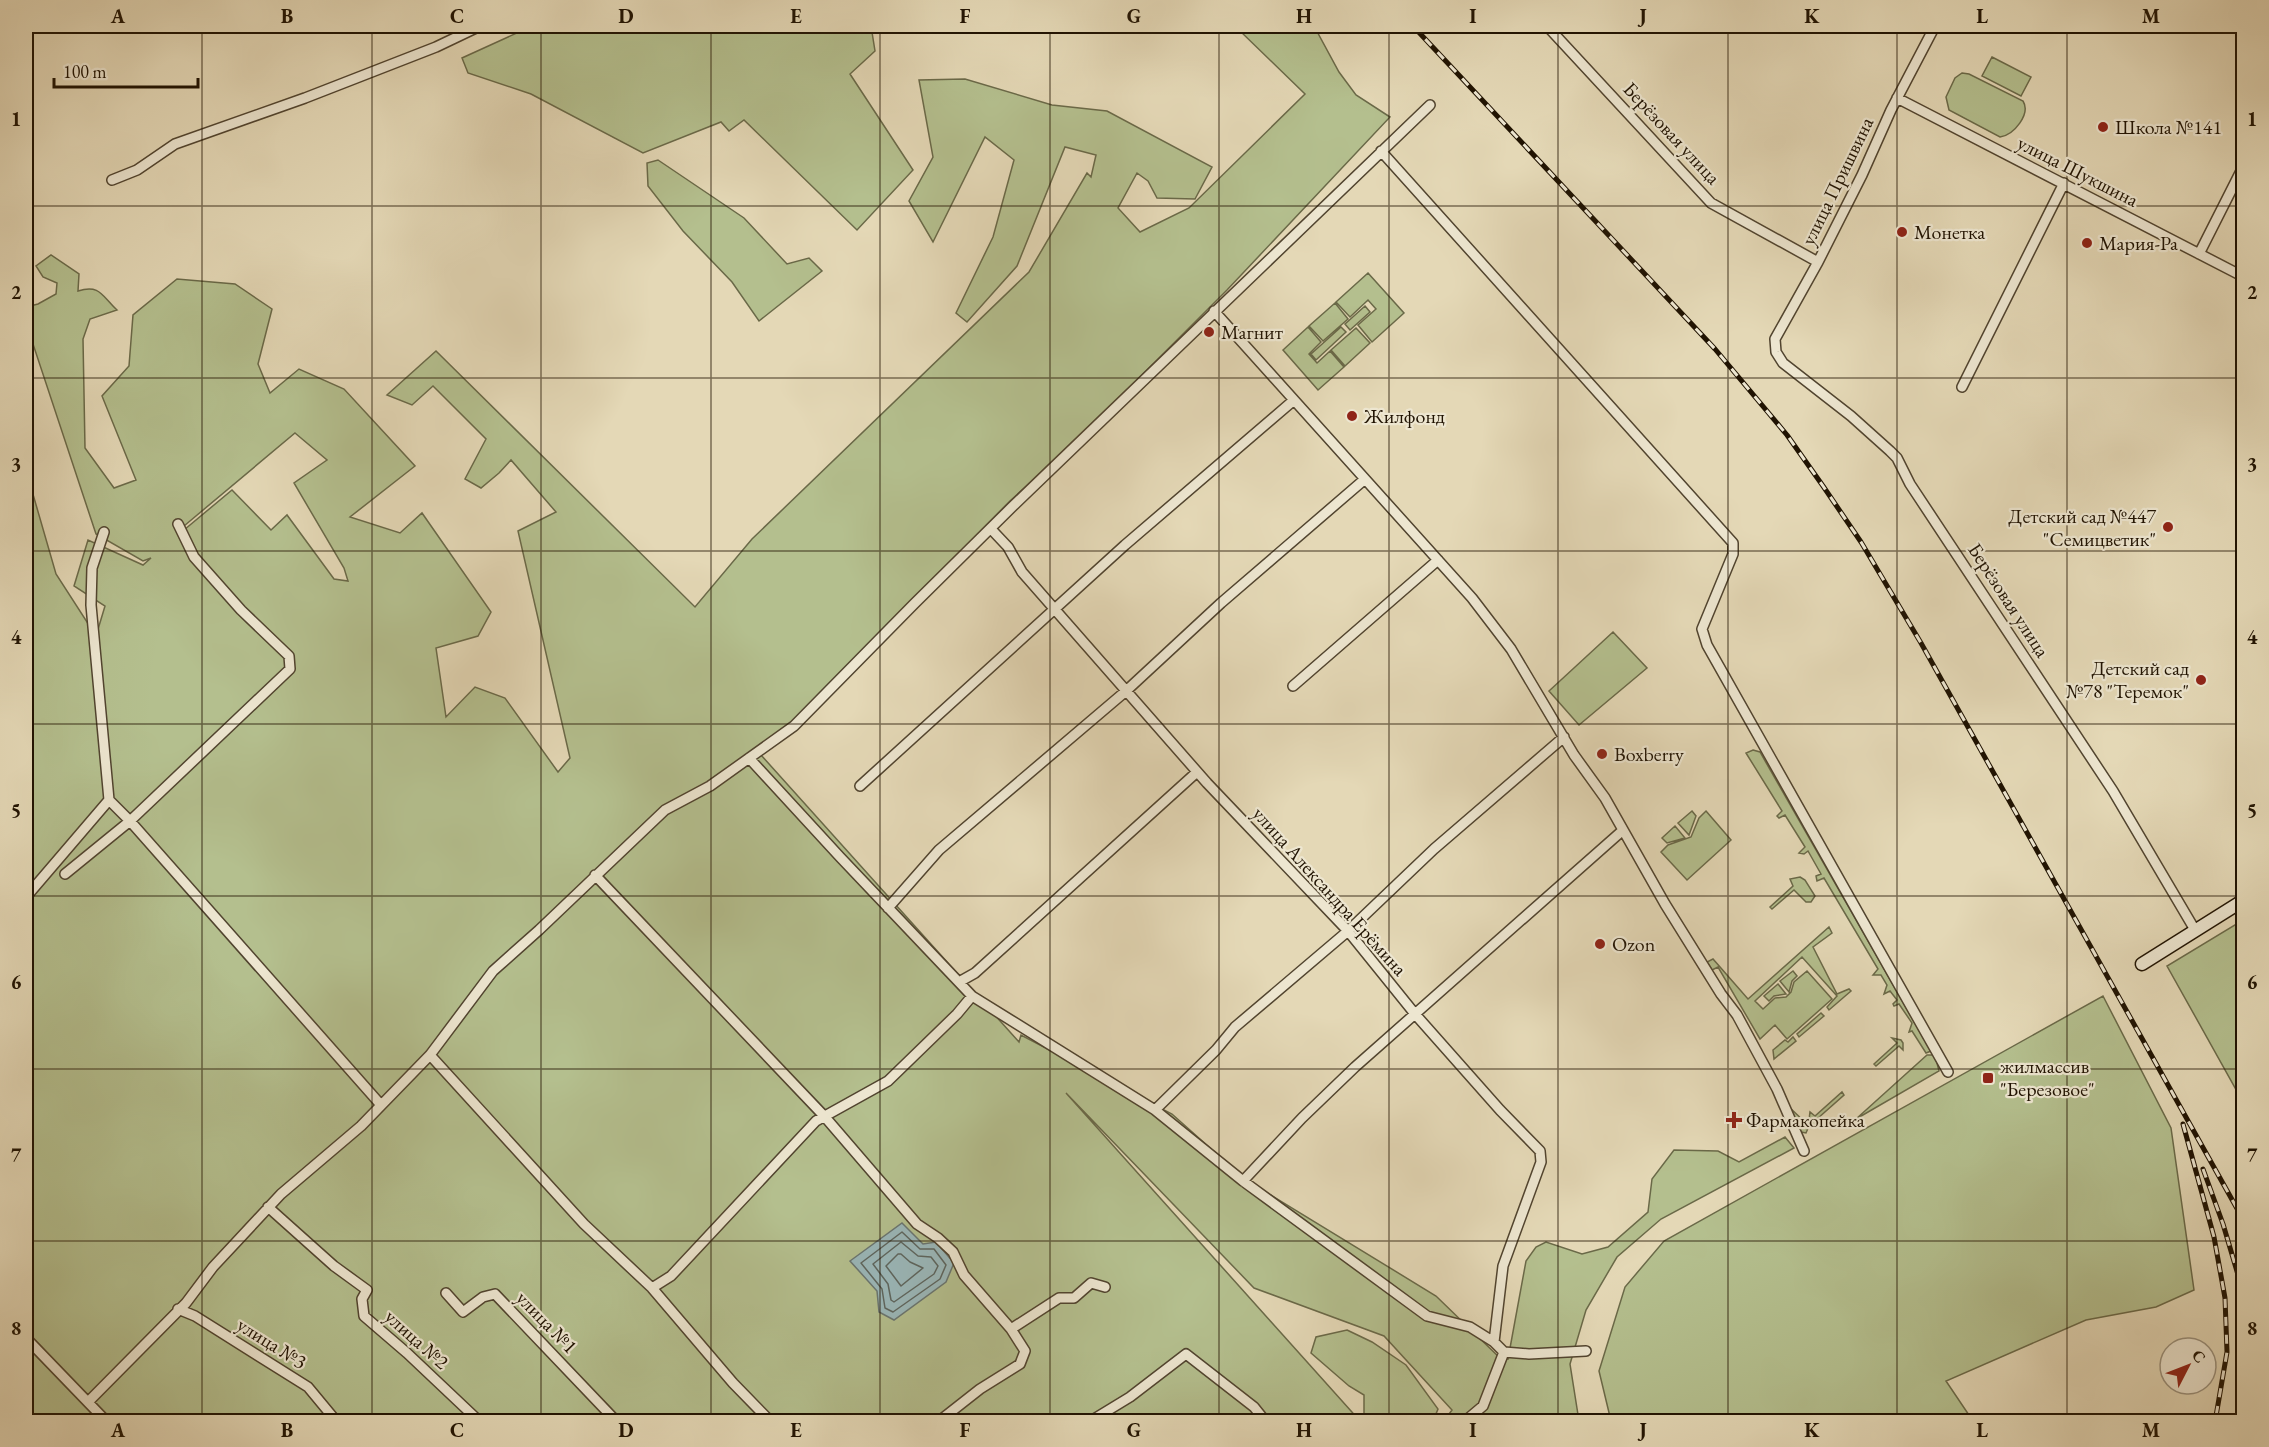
<svg xmlns="http://www.w3.org/2000/svg" width="2269" height="1447" viewBox="0 0 2269 1447" font-family="'EB Garamond',serif">
	<rect width="100%" height="100%" fill="#e4d8b6"/>
	<filter id="stains"><feTurbulence type="fractalNoise" baseFrequency=".00333" numOctaves="4"/><feColorMatrix values="0 0 0 0 .2 0 0 0 0 .09 0 0 0 0 .02 0 0 0 .5 -.17"/></filter>
	<radialGradient id="worn" r=".72"><stop offset=".6" stop-color="#630" stop-opacity="0"/><stop offset="1" stop-color="#630" stop-opacity=".3"/></radialGradient>
	<path fill="#b4bf8e" stroke="#6a6948" stroke-width="1.5" fill-rule="evenodd" d="M532,26H871L875,51L850,74L913,170L857,230L744,120L729,131L721,122L643,153L531,94L468,73L462,58Z
		M1242,26H1314L1339,72L1356,95L1390,117L1227,290L1070,447L1010,501L761,755L1019,1042L1021,1035L1172,1114L1246,1180L1436,1296L1499,1357L1508,1359L1526,1261L1536,1247L1546,1242L1582,1254L1608,1247L1648,1212L1652,1179L1674,1150L1718,1151L1739,1162L1785,1137L1794,1148L1661,1219L1617,1257L1586,1310L1570,1364L1579,1421H1444L1452,1410L1384,1336L1254,1288L1066,1093L1360,1421H26V470L56,574L96,636L105,606L74,586L88,540L143,565L151,558L143,561L96,534L26,323V307L38,304L56,294L57,283L43,277L36,266L51,255L79,274L78,291C100,284 102,296 117,310L90,319L83,339L85,448L114,488L136,480L102,396L129,366L133,315L177,279L235,284L272,309L258,364L270,393L299,369L344,389L415,466L350,517L400,533L422,513L491,612L478,636L436,648L446,717L475,687L505,698L558,772L570,758L518,531L556,512L511,460L499,473L481,488L465,479L486,439L433,386L412,405L387,395L436,351L695,607L752,539L1029,272L1087,173L1091,177L1096,155L1065,147L1017,266L967,322L956,313L993,237L1014,160L985,137L933,242L909,201L933,157L919,80L965,79L1052,105L1107,111L1212,167L1195,199L1157,198L1148,181L1137,173L1118,208L1140,232L1189,208L1305,94L1239,30ZM295,433L327,460L294,483L344,568L348,581L334,579L287,515L271,530L232,490L184,530V526Z
		M1992,57L2031,77L2021,96L1982,76Z
		M1962,73L1969,74L2023,101C2031,114 2014,135 2000,137L1949,110L1946,97L1955,78Z
		M658,160L744,218L787,264L809,258L822,271L759,321L732,282L683,231L648,186L647,163Z
		M1368,273L1404,313L1372,342L1358,325L1376,309L1368,300L1350,317L1336,302Z
		M1335,303L1348,319L1323,341L1309,326Z
		M1365,306L1370,312L1350,330L1345,324Z
		M1308,327L1321,342L1309,354L1317,363L1330,351L1344,367L1318,390L1283,350Z
		M1341,327L1346,332L1316,360L1311,354Z
		M1356,328L1370,343L1345,366L1331,350Z
		M1613,632L1647,668L1579,725L1549,691Z
		M1753,750L1760,752L1931,1051L1926,1053L1912,1031L1909,1032L1912,1023L1899,1004L1894,1006L1893,1004L1897,1000L1890,991L1884,994L1887,985L1881,975H1873L1878,969L1824,878L1817,881L1816,876L1821,874L1808,851L1804,854L1799,853L1805,847L1785,815L1779,818L1777,816L1782,811L1746,753Z
		M1692,811L1696,816L1689,835L1678,823Z
		M1706,811L1731,840L1687,880L1661,852L1668,845L1691,837L1699,818Z
		M1675,826L1685,838L1667,843L1662,838Z
		M1800,877L1805,880L1815,896L1811,902H1806L1794,890L1772,909L1770,907L1793,886L1790,879Z
		M2243,920V1102L2167,966Z
		M1829,927L1832,933L1813,947L1837,994L1849,989L1851,991L1829,1010L1827,1007L1837,996L1802,957L1755,1001L1763,1009L1775,998L1786,997L1791,992L1794,982L1807,971L1832,999L1787,1039L1775,1025L1760,1039L1718,967L1712,970L1707,962L1713,959L1748,999Z
		M1793,971L1797,976L1792,981L1789,992L1780,981Z
		M1778,984L1786,994L1774,996L1769,1001L1764,996Z
		M2103,996L2171,1128L2194,1290L2156,1307L2086,1320L1946,1381L1973,1421H1611L1599,1371L1625,1287L1664,1241Z
		M1821,1013L1824,1016L1799,1037L1797,1034Z
		M1793,1037L1796,1041L1774,1059L1773,1050L1785,1040L1788,1042Z
		M1892,1038L1901,1040L1903,1043V1050L1899,1046L1876,1066L1874,1064L1897,1043Z
		M1927,1055H1935L1939,1071L1856,1119Z
		M1842,1092L1844,1095L1817,1119L1822,1125H1813L1809,1120L1810,1112L1815,1116Z
		M1788,1106L1809,1126L1806,1133L1801,1132Z
		M1347,1330L1372,1342L1406,1365L1438,1409L1433,1421H1371L1364,1415V1395L1349,1386L1311,1353L1316,1337Z"/>
	<path fill="#9ab7b9" stroke="#697570" stroke-width="1.5" d="M902,1223L923,1244L936,1242L954,1263L946,1282L894,1320L879,1312L877,1291L850,1261Z"/>
	<g fill="none" stroke-linecap="round" stroke-linejoin="round">
		<path stroke="#5d655e" stroke-width="1.5" d="M902,1232L920,1249H934L946,1265L940,1279L893,1312L885,1308L882,1289L861,1263Z
			M901,1242L918,1256L931,1257L938,1266L934,1274L894,1302L891,1300L888,1284L873,1264Z
			M898,1254H901L910,1262L923,1268L901,1286L886,1266Z"/>
		<g stroke="#51442f" stroke-width="12">
			<path id="street" d="M1547,26L1711,203L1818,262
				M1935,26L1891,110L1862,175L1818,262L1775,339L1776,352L1783,363L1851,416L1890,451L1897,458L1910,484L2113,791L2195,930
				M1897,98L2244,277
				M1381,151L1733,543V554L1702,629L1707,645L1948,1072
				M112,180L137,170L175,144L305,98L436,47L480,26
				M2199,254L2244,165
				M1214,311L1472,598L1511,649L1574,755L1605,798L1665,904L1721,994L1737,1015L1777,1089L1804,1151
				M1962,387L2064,183
				M991,529L1008,547L1022,572L1207,783L1348,931L1415,1014L1500,1110L1540,1151L1541,1162L1503,1266L1494,1342
				M1293,686L1438,560
				M749,758L840,857L972,996L1155,1110L1243,1181L1427,1316L1470,1327L1494,1342L1504,1352L1529,1354L1586,1351
				M860,786L1125,545L1294,400
				M109,800L130,821L381,1105
				M65,874L130,821L290,669L289,656L241,610L194,557L178,524
				M595,875L825,1117L917,1224L938,1238L953,1252L964,1275L1011,1329
				M26,897L109,800L91,605L92,568L104,532
				M888,908L939,850L1126,691L1221,603L1365,479
				M959,982L975,973L1197,772
				M430,1055L584,1224L652,1288L733,1383L771,1422
				M1155,1110L1216,1050L1235,1027L1348,931L1434,849L1564,737
				M1243,1181L1302,1118L1355,1067L1622,831
				M268,1207L334,1266L367,1290L362,1299L364,1316L407,1353L480,1422
				M652,1288L671,1276L816,1121L888,1081L957,1014L972,996
				M446,1293L463,1312L483,1297L495,1294L617,1422
				M178,1309L195,1316L308,1387L337,1422
				M26,1338L107,1422
				M89,1401L186,1303L213,1267L281,1194L361,1126L430,1055L493,971L539,930L665,810L710,786L794,726L914,604L1012,507L1430,105
				M938,1422L980,1389L1020,1364L1025,1351L1011,1329L1059,1298H1074L1091,1283L1105,1287
				M1089,1422L1130,1397L1186,1354L1254,1407L1266,1422
				M1464,1422L1483,1406L1504,1352"/>
		</g>
		<g stroke="#201302" stroke-width="15">
			<path id="secondary" d="M2142,964L2244,900"/>
		</g>
		<use href="#street" stroke="#ede6d0" stroke-width="9"/>
		<use href="#secondary" stroke="#ede6d0" stroke-width="12"/>
		<g stroke="#201302" stroke-width="5">
			<path id="rail" d="M1413,26L1715,349L1787,435L1823,486L1861,542L1921,643L2244,1221
				M2183,1124L2214,1237L2225,1298L2227,1352L2215,1422
				M2203,1169L2223,1224L2244,1295"/>
		</g>
		<use href="#rail" stroke="#ede6d0" stroke-width="3" stroke-dasharray="9" stroke-linecap="butt"/>
	</g>
	<path fill="none" stroke="#201302" stroke-width="1.5" stroke-opacity="0.55" d="M202,26V1422M372,26V1422M541,26V1422M711,26V1422M880,26V1422M1050,26V1422M1219,26V1422M1389,26V1422M1558,26V1422M1728,26V1422M1897,26V1422M2067,26V1422M26,206H2244M26,378H2244M26,551H2244M26,724H2244M26,896H2244M26,1069H2244M26,1241H2244"/>
	<g fill="#8f2418" stroke="#ede6d0" stroke-width="2">
		<circle cx="2103" cy="127" r="6"/>
		<circle cx="1902" cy="232" r="6"/>
		<circle cx="2087" cy="243" r="6"/>
		<circle cx="1209" cy="332" r="6"/>
		<circle cx="1352" cy="416" r="6"/>
		<circle cx="2168" cy="527" r="6"/>
		<circle cx="2201" cy="680" r="6"/>
		<circle cx="1602" cy="754" r="6"/>
		<circle cx="1600" cy="944" r="6"/>
		<rect x="1982" y="1072" width="12" height="12" rx="3"/>
		<path d="M1731 1111h6v6h6v6h-6v6h-6v-6h-6v-6h6z"/>
	</g>
	<g text-anchor="middle" dominant-baseline="central" stroke-width="4.5" stroke-linejoin="round" paint-order="stroke">
		<g font-size="20" fill="#201302" stroke="#ede6d0" text-anchor="start">
			<text x="2115" y="127">Школа №141</text>
			<text x="1914" y="232">Монетка</text>
			<text x="2099" y="243">Мария-Ра</text>
			<text x="1221" y="332">Магнит</text>
			<text x="1364" y="416">Жилфонд</text>
			<text x="2156" y="516" text-anchor="end">Детский сад №447<tspan x="2156" dy="23">"Семицветик"</tspan></text>
			<text x="2189" y="668" text-anchor="end">Детский сад<tspan x="2189" dy="23">№78 "Теремок"</tspan></text>
			<text x="1614" y="754">Boxberry</text>
			<text x="1612" y="944">Ozon</text>
			<text x="2000" y="1066">жилмассив<tspan x="2000" dy="23">"Березовое"</tspan></text>
			<text x="1746" y="1120">Фармакопейка</text>
		</g>
		<g font-size="20" fill="#201302" stroke="#ede6d0">
			<text transform="translate(1672 133) rotate(47)">Берёзовая улица</text>
			<text transform="translate(2078 171) rotate(27)">улица Шукшина</text>
			<text transform="translate(1837 181) rotate(-64)">улица Пришвина</text>
			<text transform="translate(2009 600) rotate(57)">Берёзовая улица</text>
			<text transform="translate(1330 891) rotate(48)">улица Александра Ерёмина</text>
			<text transform="translate(547 1322) rotate(46)">улица №1</text>
			<text transform="translate(417 1339) rotate(42)">улица №2</text>
			<text transform="translate(272 1343) rotate(32)">улица №3</text>
		</g>
	</g>
	<rect width="2269" height="1447" fill="none" stroke="#e4d8b6" stroke-width="66"/>
	<g transform="translate(2188 1366) rotate(48)"><circle r="28" fill="#ede6d0" stroke="#9b927e" stroke-width="1.5"/>
	<path d="M0-4.5L10 22L0 15L-10 22Z" fill="#8f2418"/>
	<text y="-9" font-size="16" font-weight="bold" text-anchor="middle" fill="#201302">С</text>
	</g>
	<path d="M54 78v9h144v-9" fill="none" stroke="#201302" stroke-width="3"/>
	<text x="63" y="78" font-size="18" fill="#201302" stroke="#ede6d0" stroke-width="4.5" paint-order="stroke">100 m</text>
	<rect x="33" y="33" width="2203" height="1381" fill="none" stroke="#201302" stroke-width="2"/>
	<g font-size="20" text-anchor="middle" font-weight="bold" fill="#201302">
		<text x="118" y="23">A</text>
		<text x="287" y="23">B</text>
		<text x="457" y="23">C</text>
		<text x="626" y="23">D</text>
		<text x="796" y="23">E</text>
		<text x="965" y="23">F</text>
		<text x="1134" y="23">G</text>
		<text x="1304" y="23">H</text>
		<text x="1473" y="23">I</text>
		<text x="1643" y="23">J</text>
		<text x="1812" y="23">K</text>
		<text x="1982" y="23">L</text>
		<text x="2151" y="23">M</text>
		<text x="16" y="126">1</text>
		<text x="2252" y="126">1</text>
		<text x="16" y="299">2</text>
		<text x="2252" y="299">2</text>
		<text x="16" y="471">3</text>
		<text x="2252" y="471">3</text>
		<text x="16" y="644">4</text>
		<text x="2252" y="644">4</text>
		<text x="16" y="817">5</text>
		<text x="2252" y="817">5</text>
		<text x="16" y="989">6</text>
		<text x="2252" y="989">6</text>
		<text x="16" y="1162">7</text>
		<text x="2252" y="1162">7</text>
		<text x="16" y="1335">8</text>
		<text x="2252" y="1335">8</text>
		<text x="118" y="1437">A</text>
		<text x="287" y="1437">B</text>
		<text x="457" y="1437">C</text>
		<text x="626" y="1437">D</text>
		<text x="796" y="1437">E</text>
		<text x="965" y="1437">F</text>
		<text x="1134" y="1437">G</text>
		<text x="1304" y="1437">H</text>
		<text x="1473" y="1437">I</text>
		<text x="1643" y="1437">J</text>
		<text x="1812" y="1437">K</text>
		<text x="1982" y="1437">L</text>
		<text x="2151" y="1437">M</text>
	</g>
	<rect width="100%" height="100%" filter="url(#stains)"/>
	<rect width="100%" height="100%" fill="url(#worn)"/>
</svg>
